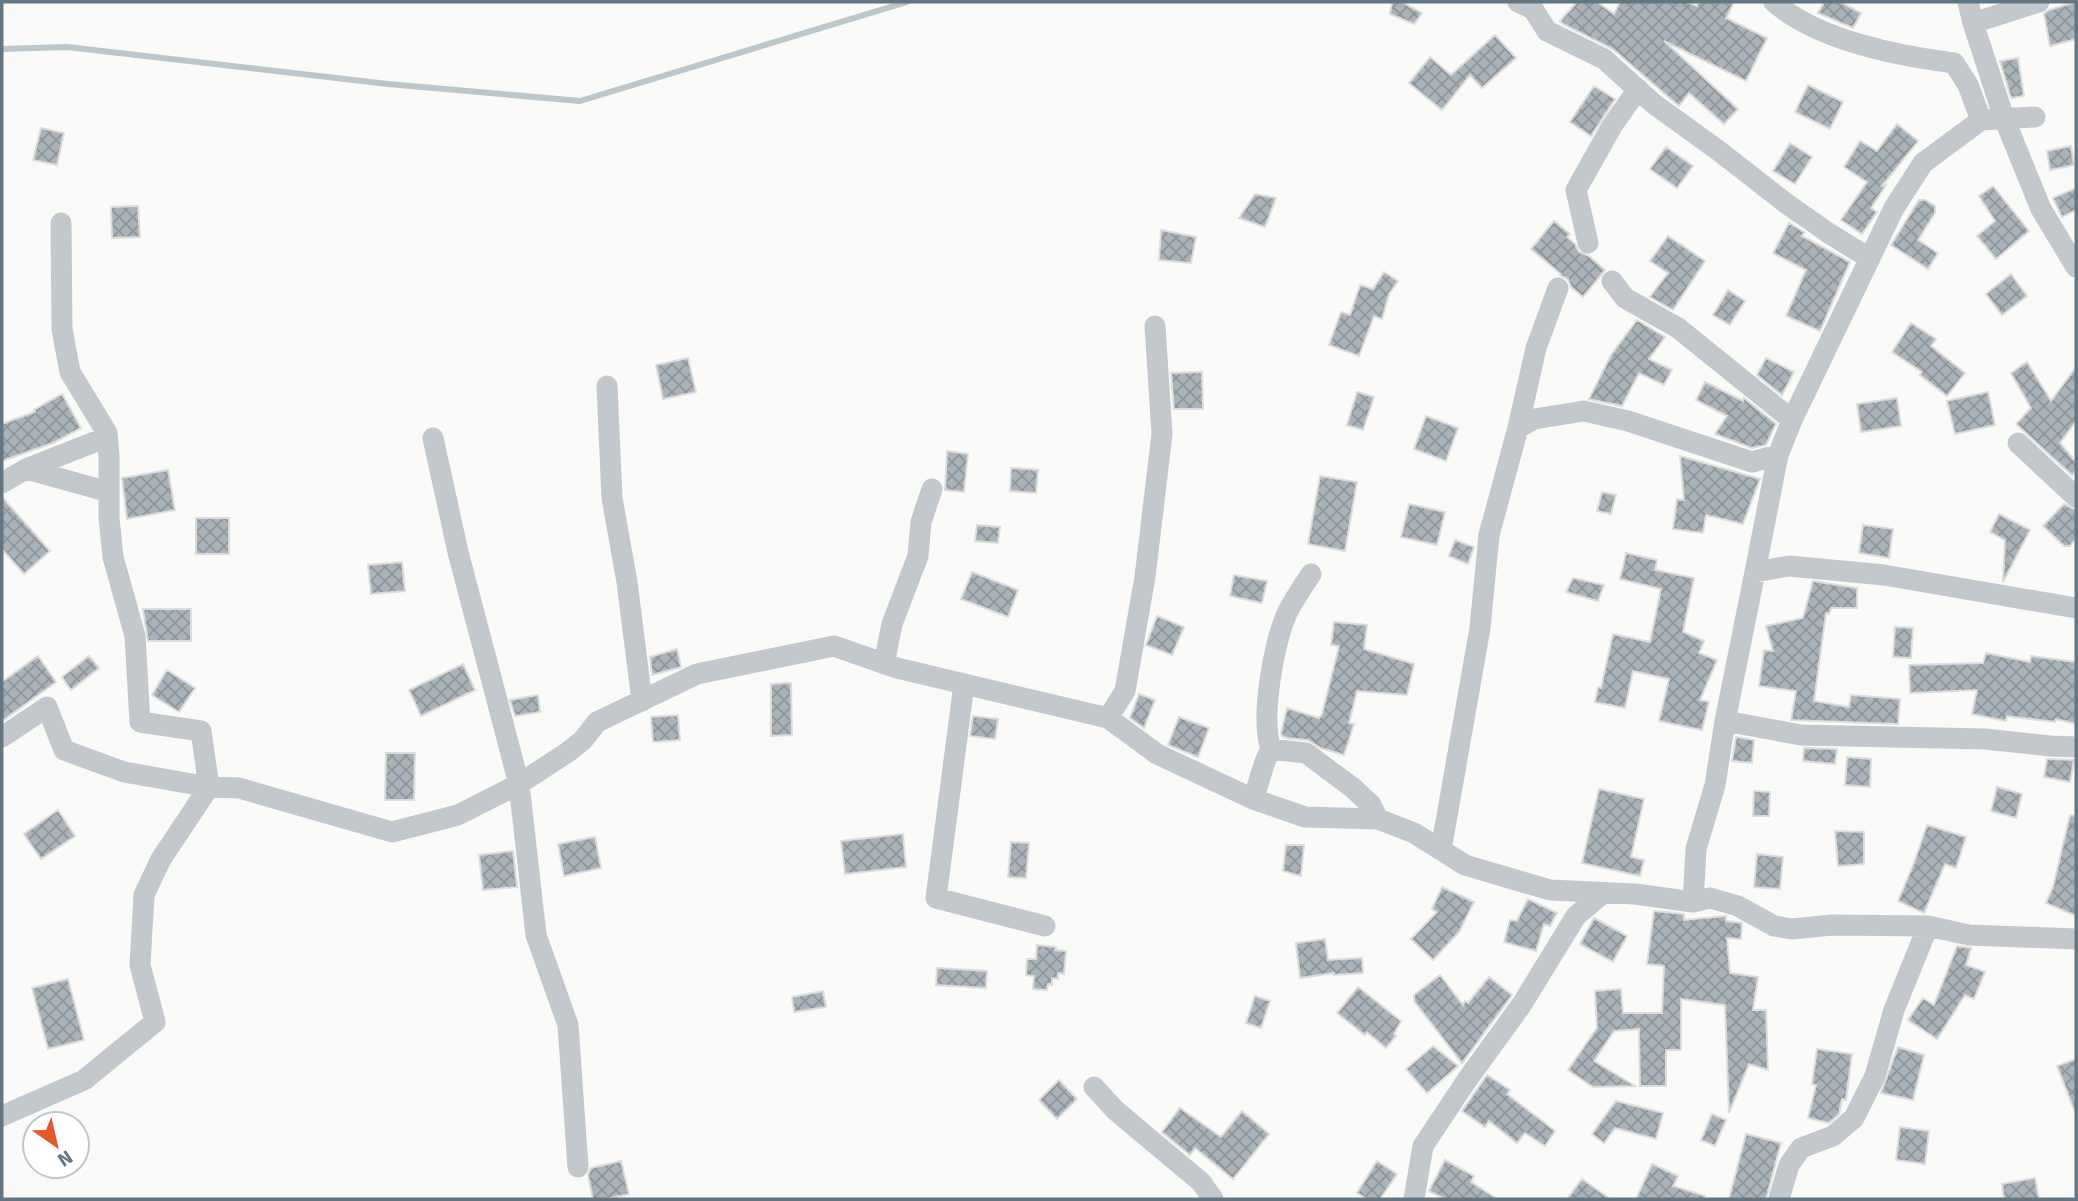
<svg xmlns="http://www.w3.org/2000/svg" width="2078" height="1201" viewBox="0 0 2078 1201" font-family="Signika,sans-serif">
	<defs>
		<pattern id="building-cross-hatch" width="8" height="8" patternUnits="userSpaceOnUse" patternTransform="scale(1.75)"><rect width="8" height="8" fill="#aab3b9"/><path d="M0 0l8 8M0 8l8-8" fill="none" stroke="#8e969c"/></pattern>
	</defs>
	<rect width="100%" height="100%" fill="#fafaf8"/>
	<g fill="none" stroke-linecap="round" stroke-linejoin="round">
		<path stroke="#bbc7cb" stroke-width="6" d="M2,49L67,47L388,84L580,101L907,2"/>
	</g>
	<path fill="url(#building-cross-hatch)" stroke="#dcdcda" stroke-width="2" d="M1392,2H1402L1422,13L1414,24L1390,14Z
		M1577,2H1597L1614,14L1620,2H1687L1697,6L1699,2H1734L1726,18L1767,38L1746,81L1664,41L1738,109L1724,124L1689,93L1679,106L1613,49L1563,24L1560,21Z
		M1824,2H1840L1861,13L1853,28L1818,13Z
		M2076,2V39L2050,46L2044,14L2049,10Z
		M1495,35L1516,58L1482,88L1470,75L1442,110L1409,83L1430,57L1451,75Z
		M2018,58L2024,96L2011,98L2000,61Z
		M1808,85L1843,102L1830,129L1795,112Z
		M1594,86L1615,99L1591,136L1570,122Z
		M1897,124L1918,141L1882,186L1886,185L1871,208L1877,212L1862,234L1841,220L1867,182L1844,167L1860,141L1877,151Z
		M41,128L64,133L57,165L33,160Z
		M1790,143L1812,157L1795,184L1773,171Z
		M2071,146L2074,165L2050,170L2047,151Z
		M1666,147L1693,166L1677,188L1650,169Z
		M1993,186L2029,231L1996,259L1977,236L1995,221L1979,196Z
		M2076,188V210L2062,217L2053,198Z
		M1255,194L1276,198L1265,227L1239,218Z
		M1919,200H1925L1935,206V213L1918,240L1938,253L1928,269L1891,245Z
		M138,206L140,237L112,238L111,207Z
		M1554,221L1570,234L1567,237L1575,244L1579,252L1589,256L1605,270L1583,297L1571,287L1568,279L1560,275L1561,274L1531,249Z
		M1789,223L1804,232L1802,236L1850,262L1820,331L1786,316L1806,270L1773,253Z
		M1161,230L1196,237L1191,263L1159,260Z
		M1668,236L1705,261L1673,310L1650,297L1668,273L1650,261Z
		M1384,272L1398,281L1389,294L1382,319L1374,316L1359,356L1329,345L1341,312L1350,315L1360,285L1373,289Z
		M2011,274L2027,296L2002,315L1986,294Z
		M1728,290L1745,301L1730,325L1713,315Z
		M1637,320L1665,337L1649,359L1672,370L1664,385L1639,373L1622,406L1589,399L1611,355Z
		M1911,323L1936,339L1931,346L1965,373L1947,396L1920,375L1922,372L1892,352Z
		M688,358L696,392L663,399L656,365Z
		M1766,358L1794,372L1782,395L1757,375Z
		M2027,362L2051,401L2076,367V421L2060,443L2076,462V471L2072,475L2016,424L2031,408L2011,373Z
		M1202,372L1203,409H1174L1171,373Z
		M1705,382L1743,401L1744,398L1776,424L1766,445L1752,448L1715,434L1727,416L1696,400Z
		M1357,392L1374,397L1363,430L1347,425Z
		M1988,392L1995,425L1955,434L1947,401Z
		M62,394L81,428L55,442L2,461V424L35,412L34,410Z
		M1897,398L1901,426L1861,432L1857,404Z
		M1426,416L1458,428L1446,461L1414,449Z
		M947,451L968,454L964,492L945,490Z
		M1680,456L1760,479L1743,524L1706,515L1703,533L1673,529L1677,499L1684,500Z
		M1011,468L1038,470L1036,493L1010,491Z
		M168,470L175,510L127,519L122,478Z
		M1320,476L1357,482L1345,551L1308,544Z
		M1602,492L1616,495L1611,514L1597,511Z
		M2,497L50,551L24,574L2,549Z
		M1409,504L1445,512L1437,545L1401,537Z
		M2064,504L2076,510V539L2070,546H2064L2043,526Z
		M1999,514L2030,530L2003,582L2005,540L1990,532Z
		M196,518H229V554H196Z
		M977,525L1000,527L998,543L975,541Z
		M1863,525L1893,529L1889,558L1859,553Z
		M1455,540L1474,547L1468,564L1449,556Z
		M1626,553L1657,560L1655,570L1694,578L1683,632L1704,641L1699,653L1717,660L1700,700L1709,702L1702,730L1659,721L1669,679L1633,671L1625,708L1595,702L1598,687L1601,688L1613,634L1650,642L1661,589L1620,579Z
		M402,562L405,591L371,594L368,565Z
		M972,572L1018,590L1008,617L961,599Z
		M1234,575L1267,581L1262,603L1230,596Z
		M1573,578L1604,585L1598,601L1566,592Z
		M1813,581L1857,588V608H1831L1829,614L1826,613L1814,701L1849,707L1851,695L1900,699L1898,724L1791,720L1796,691L1759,686L1764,650L1773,651L1766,626L1803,618Z
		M143,609H191V641H148Z
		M1157,616L1184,627L1172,655L1146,645Z
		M1334,622L1367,625L1364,649L1414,664L1407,695L1357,691L1349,723L1354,724L1344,755L1321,748L1308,740L1287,738L1282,736L1281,733L1287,708L1319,718L1322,714L1339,646L1331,645Z
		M1895,627L1913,628L1911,658L1893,657Z
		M677,649L681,667L652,675L650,657Z
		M1986,653L2030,662L2031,656L2076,662V724L2056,719L2055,722L2007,716L2006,721L1972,714L1977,690L1910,693L1909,665L1983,663Z
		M38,656L56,682L2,721V682Z
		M89,656L99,668L71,690L62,677Z
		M463,664L475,690L421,716L409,690Z
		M167,670L195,688L179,712L152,695Z
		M791,683L792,735L771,736V684Z
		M1139,694L1155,700L1144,728L1130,718Z
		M538,695L540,712L515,716L510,700Z
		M678,715L680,740L653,742L651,717Z
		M973,716L998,719L995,739L970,736Z
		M1179,717L1209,728L1198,757L1168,745Z
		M1736,737L1754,740L1752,763L1732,761Z
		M1804,748L1837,749L1835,764L1803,761Z
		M386,753H415L414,800H385Z
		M1847,757L1871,759L1870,787L1845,785Z
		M2047,759L2074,760L2070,782L2044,777Z
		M1997,787L2022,794L2016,818L1991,811Z
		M1599,789L1644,799L1631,857L1644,860L1640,876L1582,863Z
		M1754,791L1770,792L1769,816H1753Z
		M58,810L75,836L41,859L24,834Z
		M2070,815L2076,816V916L2046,903L2053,887Z
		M1927,825L1966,837L1956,868L1945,864L1924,913L1898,901L1914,863Z
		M1835,831L1864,832V864L1838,866Z
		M903,834L906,867L845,874L841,841Z
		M595,837L601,868L564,876L558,844Z
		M1011,842L1029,843L1026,878L1008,877Z
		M1286,845H1304L1301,876L1283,871Z
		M513,851L517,887L483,890L479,855Z
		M1757,854L1783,857L1780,889L1754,887Z
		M1442,887L1474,902L1459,932L1433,960L1411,939L1437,912L1432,909Z
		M1528,899L1557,913L1550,926L1544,924L1536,951L1504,942L1510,920L1517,921Z
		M1654,911L1684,914V920L1726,916V921L1742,923L1741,939L1727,938L1730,973L1758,977L1753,1010H1766L1768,1070L1749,1064L1729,1113L1725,1005L1681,999V1050H1666V1086H1640L1639,1029L1614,1031L1594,1061L1635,1086L1593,1087L1568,1070L1597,1028L1595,991L1621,989L1623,1013H1662L1664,966L1647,964Z
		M1594,918L1627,936L1613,962L1580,944Z
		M1325,939L1328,960L1362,958L1363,973L1334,975V973L1300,978L1296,943Z
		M1037,945L1056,947L1055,950L1066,951L1064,974L1058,973V979L1052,978V985L1048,984L1047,990L1033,989L1034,976L1026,975L1027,959H1036Z
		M1957,946L1971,948L1966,965L1985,972L1974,999L1965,995L1937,1039L1908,1020L1923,998L1934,1005Z
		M937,968L987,971L986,988L936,985Z
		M1440,975L1463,1005L1465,1001L1468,1003L1489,977L1512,995L1462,1063L1414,1001V995Z
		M68,979L84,1040L48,1049L32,988Z
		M1358,987L1401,1021L1394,1034L1396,1036L1386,1048L1367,1032L1365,1035L1337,1013Z
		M823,991L826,1007L794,1012L792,997Z
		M1255,996L1270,1001L1261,1028L1246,1023Z
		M1433,1046L1458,1066L1427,1093L1406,1069Z
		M1898,1047L1924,1055L1913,1100L1881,1093Z
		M1817,1049L1852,1054L1846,1100L1842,1099L1839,1114L1829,1123L1808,1118L1816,1085L1812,1084Z
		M2076,1059V1112H2075L2057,1066Z
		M1487,1075L1510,1090L1507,1094L1555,1131L1545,1146L1525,1133L1517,1143L1489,1121L1485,1127L1462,1111Z
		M1059,1080L1077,1099L1057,1119L1039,1100Z
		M1616,1101L1663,1113L1656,1139L1615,1128L1604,1143L1592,1134Z
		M1180,1108L1221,1137L1242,1111L1269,1134L1233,1179L1195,1148L1190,1155L1162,1132Z
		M1712,1114L1726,1120L1715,1146L1701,1140Z
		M1900,1127L1929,1131L1925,1164L1896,1160Z
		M1746,1134L1781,1143L1766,1199H1729Z
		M1445,1160L1474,1176L1471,1182L1497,1199H1445L1429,1191Z
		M621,1161L629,1194L606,1199H593L588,1175L591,1168Z
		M1377,1161L1397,1174L1380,1199H1367L1357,1193Z
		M1652,1164L1678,1176L1673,1186L1705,1196V1199H1636Z
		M2035,1178L2039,1199H2004L2002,1184Z
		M1582,1179L1610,1199H1567Z"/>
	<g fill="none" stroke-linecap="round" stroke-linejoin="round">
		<path stroke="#c3c8cc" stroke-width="21" d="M1518,2L1533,9L1547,31L1604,59L1654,104L1719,151L1787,204L1830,234L1869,258
			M1774,2C1817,40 1898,56 1954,63L1968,85L1981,120
			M1968,2L1973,23L2004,118L2041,209L2076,267
			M1973,23L2039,2
			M1588,243L1576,190L1612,126L1638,89
			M1612,281L1625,298L1678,328L1792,420
			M607,386L612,498L627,582L642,701
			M1518,428L1536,348L1558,288
			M433,438L458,552L519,784L536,935L568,1025L578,1167
			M2018,443L2076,497
			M26,469L107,437
			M2,483L26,469L109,492
			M1755,572L1778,455L1792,420L1894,208L1923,163L1981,120L2035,117
			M884,664L892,624L918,556L921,522L932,489
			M964,684L936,898L1045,926
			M1108,718L1125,691L1145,577L1162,434L1155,326
			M1725,721L1755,572L1789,566L1884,575L2076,608
			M2,737L47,707L64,750L124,772L209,787L201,731L140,722L135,636L113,557L109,518V456L107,433L70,372L62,329L61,223
			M1271,749L1306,753L1353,788L1371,805L1378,819
			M1253,799C1260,782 1262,764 1271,749C1260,717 1274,642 1288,611C1295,598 1303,586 1311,574
			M1441,850L1480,628L1489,535L1518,428L1534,419L1584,411L1628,421L1752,462L1778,455
			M1693,902L1696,849L1715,785L1725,721L1801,735L1985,739L2050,746L2076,747
			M1094,1087L1115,1110L1201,1182L1213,1199
			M2,1116L84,1080L155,1022L140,965L144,895L161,859L209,787L239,788L392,832L458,815L519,784L568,752L583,740L597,722L697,674L834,646L897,668L1108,718L1157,754L1253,799L1305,817L1378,819L1414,833L1465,865L1550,890L1635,894L1693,902L1710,898L1738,906L1774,926L1792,929L1832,925L1928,926L1969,935L2076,939
			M1414,1199L1423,1146L1467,1080L1522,1004L1576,916L1602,894
			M1779,1199L1789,1165L1801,1148L1833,1136L1854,1118L1875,1076L1894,1010L1928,926"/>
	</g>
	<rect width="2078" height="1201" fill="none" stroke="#657683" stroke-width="7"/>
	<g transform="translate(56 1145) rotate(146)"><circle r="33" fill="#ffffff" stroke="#c1c8cd" stroke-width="2"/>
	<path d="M0-5L12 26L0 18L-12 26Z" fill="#e4572e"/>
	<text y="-10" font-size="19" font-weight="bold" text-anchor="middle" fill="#657683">N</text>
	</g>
</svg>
